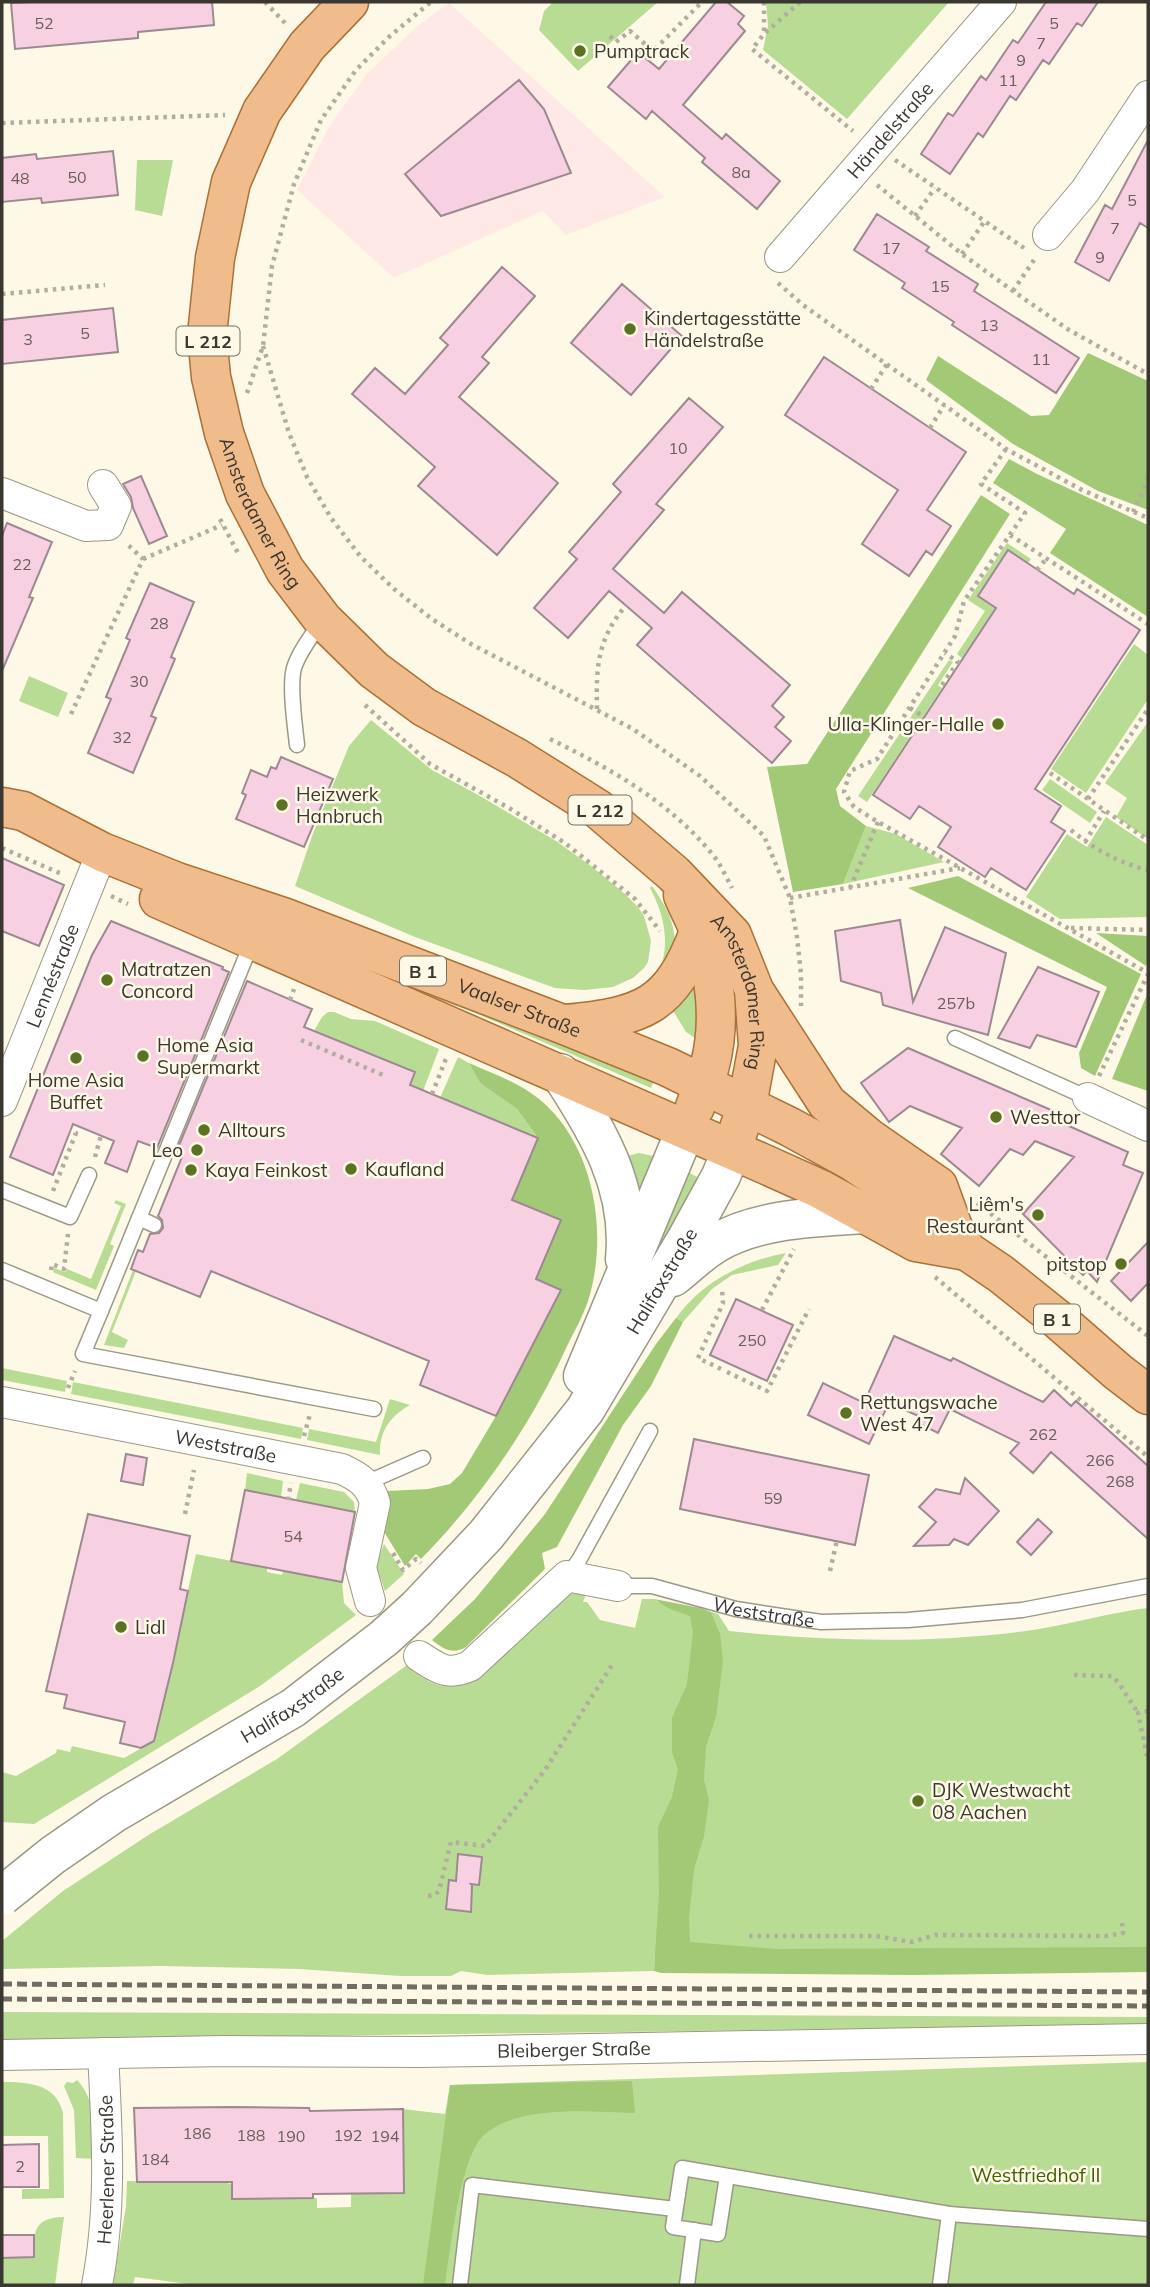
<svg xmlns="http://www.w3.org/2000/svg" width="1150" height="2287" viewBox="0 0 1150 2287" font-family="Mulish,sans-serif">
	<rect width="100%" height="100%" fill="#fef9e6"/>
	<path fill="#ffe9e6" d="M449,3L665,197L566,235L543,211L394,278L297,190L327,130L366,75L415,28Z"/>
	<path fill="#b8dc93" d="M553,2H658L578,71L539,30L544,11Z
		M766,2H949L847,119L763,50L768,26Z
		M137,160H173L162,216L135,210Z
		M1007,543L1031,559L1028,563L1007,550L977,596L995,608L962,658L957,654L985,611L968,600Z
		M1134,644L1148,655V699L1086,793L1051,769Z
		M949,660L953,662L938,685L942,688L867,802L858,796Z
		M29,676L68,693L58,717L19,701Z
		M371,720L432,770L480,796L556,841L591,866L625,894L638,907L644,916L651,941L648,962L644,968L633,978L613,987L584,990L555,988L415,937L295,886L312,836L349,746Z
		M1148,722V839L1116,817L1127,798L1105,783Z
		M1050,779L1097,812L1090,823L1042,790Z
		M1106,817L1148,845V917L1060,919L1026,897L1067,834L1087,847Z
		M866,826L896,834L944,862L843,884Z
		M652,886C666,906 676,923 675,949L661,967C670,940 663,912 650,888Z
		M325,951L656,1076L651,1088L473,1012L325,958Z
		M693,976L697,1002L698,1040L686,1032L669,1004Z
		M328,1012H334L351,1019L375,1021L439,1049L423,1091L410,1085L415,1072L314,1031L322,1017Z
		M458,1057L469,1063L480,1083L517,1109L538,1138L440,1098Z
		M639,1153L663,1158L639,1223L619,1158Z
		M678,1167L705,1181L620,1341Z
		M116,1200L126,1204L110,1244L114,1246L96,1290L53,1272L54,1268L65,1272L67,1269L91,1279L121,1206L114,1203Z
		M786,1253L778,1265L732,1275L712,1289L683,1322L676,1318C702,1282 743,1261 786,1253Z
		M133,1270L136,1271L112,1332L128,1340L124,1348L104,1345Z
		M2,1368L67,1381L65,1392L2,1380Z
		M73,1382L303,1428L301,1439L71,1394Z
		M390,1399L410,1405C390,1416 379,1432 380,1455L307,1440L309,1429L376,1442Z
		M247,1473L283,1481L281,1497L245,1490Z
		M300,1483L344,1492L354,1502L355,1512L296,1500Z
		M384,1544L404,1574L385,1591L376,1565Z
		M196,1554L267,1568V1572L282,1575L283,1571L342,1582L344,1603L356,1615L260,1686L34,1824L2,1822V1772L16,1776L56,1753L57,1749L70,1752L72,1746L124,1758L154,1741Z
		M579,1593L586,1594L583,1602H587L600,1620L635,1628L642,1599H654L658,1602L702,1610L720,1633L711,1612L718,1614L729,1631C828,1642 940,1644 1039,1629C1075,1623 1113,1612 1148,1608V1964L655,1957L654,1971L487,1975L461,1971L451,1976H400L299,1969L160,1966L2,1969V1941L63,1891L150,1834L277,1759L407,1665C431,1685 439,1691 470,1681L566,1594Z
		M2,2012L1148,2017V2025L2,2040Z
		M1148,2062V2285H196L135,2277L133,2285H113L126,2206L127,2181L220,2182L232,2184V2199L317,2198V2208L351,2207V2194L404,2193L403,2109L445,2114L450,2085Z
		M77,2080C97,2101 95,2131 96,2159L76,2158L74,2110L64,2086L67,2082L73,2083Z
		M2,2082C27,2082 56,2083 63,2113L64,2198L22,2199V2189H49L48,2136H2Z
		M64,2217L55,2285H2V2258L34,2257C34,2231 33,2218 64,2217Z"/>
	<path fill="#a1c976" d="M1088,353L1148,381V510L1098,491L1013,444L926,380L938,356L1031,416L1049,415Z
		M1009,459L1037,474L1148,525V617L1050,553L1066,529L993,483Z
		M981,495L1010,514L836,789L840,806L866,826L843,884L793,892L767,767L807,764Z
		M958,876L1141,974L1095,1076L1081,1068L1079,1053L1107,987L908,888Z
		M1096,933L1148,936V960L1146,966Z
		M1148,992V1091L1112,1079Z
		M469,1063C496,1075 526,1085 548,1107C596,1154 608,1238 588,1301C583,1316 575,1330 568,1344C532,1423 482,1497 421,1559L416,1554L405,1566L383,1530L390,1508L387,1491L428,1489L450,1484L462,1473L496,1416L561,1290L536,1279L561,1220L512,1200L538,1138L517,1109L480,1083Z
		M676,1318L683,1322L651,1386L623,1425L557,1547L542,1553L545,1569L466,1647C453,1655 443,1649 432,1640L475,1599L545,1514L656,1344Z
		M654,1599L701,1608L711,1612L720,1633L723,1661L716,1717L706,1747L704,1780L709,1800L704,1836L694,1869L689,1919L690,1942L777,1949L1148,1947V1972L912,1975L661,1973L654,1971L659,1893L658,1827L672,1797L678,1769L672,1752V1718L687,1684L693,1632L690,1616L670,1609Z
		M632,2081L635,2113C591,2112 519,2104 484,2135C460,2156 450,2253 445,2285H423L450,2085Z"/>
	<path fill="#f7d1e1" stroke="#9d8991" stroke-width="2" d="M29,2H212L214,25L138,32V38L15,49L11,3Z
		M716,2H727L744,16L738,24L745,31L683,105L722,139L726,134L780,181L757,209L702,162L705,158L652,111L646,119L608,87L638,52L659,69Z
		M1046,2H1098L1082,26L1077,23L1049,64L1043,60L1016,100L1010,96L983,137L978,133L950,174L921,154L948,113L953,116L981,76L986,80L1013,40L1018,43Z
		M519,80L544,109L571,173L441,216L405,174Z
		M1148,140V228L1140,223L1109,281L1075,262L1105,205L1112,209Z
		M113,151L118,195L42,203L41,198L2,202V158L36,154L37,159Z
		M877,214L929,247L926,251L978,284L974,291L1079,358L1056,393L952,325L954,322L902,288L905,283L854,250Z
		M502,267L535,296L482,357L489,363L459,397L558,483L497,555L418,486L435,467L352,394L375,368L405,394L448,345L440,338Z
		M622,284L682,336L631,395L571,343Z
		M113,308L118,352L2,364V320Z
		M824,357L966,452L927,510L951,526L932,555L926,551L909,576L862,544L898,490L785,415Z
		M689,398L723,427L656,504L664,510L613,569L664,613L682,592L790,685L772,706L784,717L775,727L791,741L772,763L637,645L652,628L609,591L568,638L534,608L577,559L569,552L621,492L613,484Z
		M141,476L167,536L149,544L133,508L131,497L123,484Z
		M7,523L52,542L29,597L33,598L2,671V536Z
		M1008,550L1074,594L1077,589L1140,630L1035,789L1061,806L1051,822L1065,831L1026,890L991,868L985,877L938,847L951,827L919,806L910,819L873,795L996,608L978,596Z
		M150,583L194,602L171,657L175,659L151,716L156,718L133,773L88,753L111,699L106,697L130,640L126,638Z
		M281,757L333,779L304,847L236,819L246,795L242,793L251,770L267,777L271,767L276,769Z
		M2,858L64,885L39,946L2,931Z
		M900,920L913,1002L945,927L1006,953L988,1035L883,1005L881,993L841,981L835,931Z
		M111,921L223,967L222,969L229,972L157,1148L138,1141L127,1172L105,1163L114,1141L73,1124L53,1175L10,1157L92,955Z
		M1038,967L1099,992L1076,1047L1037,1035L1030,1048L998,1038Z
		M247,981L312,1009L304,1027L415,1072L410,1085L538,1138L512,1200L561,1220L536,1279L561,1290L496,1416L420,1385L429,1361L211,1271L200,1297L131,1269L138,1250L143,1252L150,1234L159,1233L163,1228L162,1220L158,1216L182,1157L175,1155Z
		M908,1048L1058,1113L1053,1119L1128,1152L1123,1165L1143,1173L1097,1282L1087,1271L1083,1275L1023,1214L1074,1157L1035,1141L1023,1155L1010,1149L979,1186L941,1154L962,1128L910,1106L889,1122L861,1083Z
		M1148,1242V1283L1131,1301L1111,1281Z
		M736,1299L793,1325L767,1381L710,1355Z
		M894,1336L951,1361L953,1358L1043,1402L1054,1390L1071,1406L1076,1401L1148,1466V1539L1051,1452L1033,1473L1010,1453L1019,1443L950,1409L938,1433L920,1424L923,1418L889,1403L869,1444L808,1415L823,1383L864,1403Z
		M694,1439L869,1475L855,1545L680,1509Z
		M126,1454L147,1458L143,1485L121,1481Z
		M965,1478L999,1511L968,1545L954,1539L949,1545L914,1546L936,1522L919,1507L936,1489L960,1494Z
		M245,1490L355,1512L342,1582L231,1561Z
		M88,1514L190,1536L180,1589L188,1591L173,1663L154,1741L141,1748L120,1743L125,1722L64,1708L67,1695L46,1691Z
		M1038,1519L1052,1532L1031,1555L1017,1542Z
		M458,1854L482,1857L479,1885L471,1884L472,1885L471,1912L446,1909L449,1880L456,1881Z
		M230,2107L309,2108L310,2111L403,2109L404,2193L313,2194V2198L232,2199V2182H137L134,2108Z
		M39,2144V2187H2V2145Z
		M2,2235H34V2257L2,2258Z"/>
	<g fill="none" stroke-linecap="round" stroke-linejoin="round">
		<g stroke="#9c9886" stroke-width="17">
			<g id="service">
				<path d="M297,745C295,726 289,686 294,668C299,652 312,635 322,621"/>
				<path d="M955,1038L1088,1098"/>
				<path d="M2,1190L70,1217L89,1175"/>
				<path d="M139,1218L154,1225"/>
				<path d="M2,1270L101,1311L252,942"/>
				<path d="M101,1311L83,1354L374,1409"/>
				<path d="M366,1483L423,1458"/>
				<path d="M567,1576L579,1560L650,1431"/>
				<path id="s1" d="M618,1586H652L736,1609L821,1622L908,1620L1022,1610L1148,1586"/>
				<path d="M727,2176L718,2234L673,2227L682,2168L949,2214L1148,2229"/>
				<path d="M460,2285L472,2185L675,2209"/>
				<path d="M687,2285L694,2230"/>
				<path d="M940,2285L949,2214"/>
			</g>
		</g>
		<g stroke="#9c9886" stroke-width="32">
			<g id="minor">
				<path d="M1048,235L1085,191L1148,96"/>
				<path id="s2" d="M780,257L1001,2"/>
				<path d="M2,493L86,526L108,525L116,506L103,485"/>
				<path d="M1088,1098L1148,1126"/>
				<path id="s3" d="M2,1101L102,852"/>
				<path id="s4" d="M2,1402L342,1469C359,1477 370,1484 375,1503L361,1568L370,1601"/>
				<path d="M419,1656C439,1669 447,1676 470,1666L567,1576L618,1586"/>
				<path id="s5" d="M2,2055L225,2051L421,2052L1148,2039"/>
				<path id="s6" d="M97,2285C112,2208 107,2131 103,2053"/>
			</g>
		</g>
		<g stroke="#9c9886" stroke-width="41">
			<g id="secondary">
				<path d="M560,1073C598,1131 632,1187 625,1259"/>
				<path d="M673,1277C687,1266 700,1253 715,1244C757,1218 819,1217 867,1214"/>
				<path d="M583,1376L686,1129"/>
				<path id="s7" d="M417,1608L486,1535L585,1410L686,1240L721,1176L732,1149"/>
			</g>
		</g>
		<g stroke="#aa7138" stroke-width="41">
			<g id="primary">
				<path id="s8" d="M349,2L307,46L262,111L231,182L215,258L207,335L211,377L224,433L245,494L285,570L323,620L374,670L424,707L517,758L598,809L674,874L732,935L754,990L758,1046L747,1105L732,1149"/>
				<path id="s9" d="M2,807L23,811L102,852L177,882L283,917L562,1024L668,1067L790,1127L852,1161L954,1230L967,1251L1001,1274L1056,1318L1118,1372L1148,1395"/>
				<path d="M683,895C688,907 694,918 699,930C716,972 721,1022 710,1065C707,1079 700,1093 695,1107"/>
				<path d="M159,899L762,1163L820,1189L916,1242L967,1251"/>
				<path d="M757,995L827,1103L869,1138L938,1186L954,1230"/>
				<path d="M566,1024C643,1016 670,1008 699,932"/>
			</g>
		</g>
		<path stroke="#b1ad9f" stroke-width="4.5" stroke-dasharray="3.5 5" stroke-linecap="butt" d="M265,2L285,23
			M764,2V33
			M800,2L764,34L752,49L853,131
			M610,36L616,42L630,31L653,51L702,2
			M2,123L225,115
			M895,160L1024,248
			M877,185L962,254L1013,291L1069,330L1148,374
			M915,216L935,188
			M962,254L984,222
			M778,283L803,305L1006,449L1082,490L1148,518
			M1013,291L1036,257
			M2,294L105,285
			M263,346L289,433L307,477L331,518L360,556L394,589L432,619L471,644L633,729L700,776L764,836L790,898L797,937L801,974V1006
			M871,389L887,364
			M247,393L263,346L272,266L294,184L321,120L356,70L390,36L431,2
			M930,428L944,405
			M1006,449L981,484L1025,513L964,601L955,636L877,759L850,771L844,792L854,807L878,822L1148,973
			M1133,512L1148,478
			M220,519L239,555
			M1010,535L1148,624
			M143,559L222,525
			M1037,570L1046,559
			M942,685L958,662L945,653
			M365,705L430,764L509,808L565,843L635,899L660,931
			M910,708L924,717
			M597,709C596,667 597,640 626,605
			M71,714L143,559L126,543
			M550,739C611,769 670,802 713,855C721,865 726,877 732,888
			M1050,773L1148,840
			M1088,799L1148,709
			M1071,830C1094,849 1119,863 1148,870
			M1085,842L1104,811
			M2,848L64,875
			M850,888L878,822
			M111,896L128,904
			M790,898L960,868
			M1071,928L1148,930
			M290,1000L294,989
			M301,1040L383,1075
			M1099,1076L1148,974
			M432,1094L447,1056
			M95,1157L101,1135
			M53,1191L76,1133L70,1131
			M977,1203L1148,1336
			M51,1270L52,1264L64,1269L68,1234
			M935,1277L1148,1457
			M762,1310L794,1249
			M721,1369L698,1358L723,1303L722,1289
			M727,1372L767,1391L809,1309
			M68,1388L75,1371
			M304,1436L310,1414
			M288,1500L291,1483
			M185,1514L194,1470
			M393,1553L403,1570L416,1559L421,1563
			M830,1571L837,1540
			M1074,1675L1112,1676L1118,1682L1138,1713
			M1148,1711L1138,1713L1148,1760
			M428,1896L435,1895L439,1891L451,1842L485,1846L545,1770L614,1662
			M749,1936H876L911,1942L935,1935L1107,1936L1123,1933L1122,1921"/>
		<use href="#service" stroke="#fff" stroke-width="14"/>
		<use href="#minor" stroke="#fff" stroke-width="30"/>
		<use href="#secondary" stroke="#fff" stroke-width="38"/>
		<use href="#primary" stroke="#f1bc8b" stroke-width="38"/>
		<path stroke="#706d63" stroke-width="5" stroke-dasharray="10 5" stroke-linecap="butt" d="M2,1984L1148,1992
			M2,1999L1148,2006"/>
		<g stroke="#9c9886" stroke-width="41" stroke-linecap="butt">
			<g id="secondary-bridge">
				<path id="s10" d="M2,1896L53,1855L114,1813L293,1708L384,1638L417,1608"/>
			</g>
		</g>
		<use href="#secondary-bridge" stroke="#fff" stroke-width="38"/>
	</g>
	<g fill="#5c7222" stroke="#fef9e6" stroke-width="2.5">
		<circle cx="580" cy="51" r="7"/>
		<circle cx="630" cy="329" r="7"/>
		<circle cx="998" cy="724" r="7"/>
		<circle cx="282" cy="805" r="7"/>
		<circle cx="107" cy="980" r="7"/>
		<circle cx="143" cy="1056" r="7"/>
		<circle cx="76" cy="1058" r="7"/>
		<circle cx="996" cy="1117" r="7"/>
		<circle cx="204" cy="1130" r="7"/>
		<circle cx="197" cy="1150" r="7"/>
		<circle cx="351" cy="1169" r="7"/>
		<circle cx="191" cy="1170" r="7"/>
		<circle cx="1038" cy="1215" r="7"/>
		<circle cx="1121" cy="1264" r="7"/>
		<circle cx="846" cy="1413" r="7"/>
		<circle cx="121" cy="1627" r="7"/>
		<circle cx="918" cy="1801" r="7"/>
	</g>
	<g text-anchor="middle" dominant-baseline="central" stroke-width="5" stroke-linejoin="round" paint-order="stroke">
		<g font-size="16" fill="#685e5c">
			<text x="44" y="23">52</text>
			<text x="1054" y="23">5</text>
			<text x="1041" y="43">7</text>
			<text x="1021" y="60">9</text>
			<text x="1008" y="80">11</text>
			<text x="741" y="172">8a</text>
			<text x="77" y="177">50</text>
			<text x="20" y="178">48</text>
			<text x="1132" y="200">5</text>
			<text x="1115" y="228">7</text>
			<text x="891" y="248">17</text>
			<text x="1100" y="257">9</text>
			<text x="940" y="286">15</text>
			<text x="989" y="325">13</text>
			<text x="85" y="333">5</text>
			<text x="28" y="339">3</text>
			<text x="1041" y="359">11</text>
			<text x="678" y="448">10</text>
			<text x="22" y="564">22</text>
			<text x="159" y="623">28</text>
			<text x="139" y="681">30</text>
			<text x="122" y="737">32</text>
			<text x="956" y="1003">257b</text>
			<text x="752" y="1340">250</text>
			<text x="1043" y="1434">262</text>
			<text x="1100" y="1460">266</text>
			<text x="1120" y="1481">268</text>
			<text x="773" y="1498">59</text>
			<text x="293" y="1536">54</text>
			<text x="197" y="2133">186</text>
			<text x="251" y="2135">188</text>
			<text x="348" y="2135">192</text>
			<text x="291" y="2136">190</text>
			<text x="385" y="2136">194</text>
			<text x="155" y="2159">184</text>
			<text x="20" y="2166">2</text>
		</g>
		<g fill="#fef9e6" stroke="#747167" stroke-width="2">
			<rect x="176.5" y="326.5" width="63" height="29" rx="5"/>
			<rect x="568.5" y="795.5" width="63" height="29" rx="5"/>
			<rect x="400" y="956.5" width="46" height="29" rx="5"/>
			<rect x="1034" y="1304.5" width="46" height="29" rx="5"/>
		</g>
		<g font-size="18" font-weight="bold" fill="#393730">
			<text x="208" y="341">L 212</text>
			<text x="600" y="810">L 212</text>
			<text x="423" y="971">B 1</text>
			<text x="1057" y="1319">B 1</text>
		</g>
		<g font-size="19" fill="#393730" stroke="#fef9e6" text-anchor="start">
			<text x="594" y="51">Pumptrack</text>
			<text x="644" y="318">Kindertagesstätte<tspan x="644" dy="22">Händelstraße</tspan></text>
			<text x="984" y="724" text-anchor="end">Ulla-Klinger-Halle</text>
			<text x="296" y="794">Heizwerk<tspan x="296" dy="22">Hanbruch</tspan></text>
			<text x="121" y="969">Matratzen<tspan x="121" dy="22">Concord</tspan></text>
			<text x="157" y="1045">Home Asia<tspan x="157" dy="22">Supermarkt</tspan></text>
			<text x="76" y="1080" text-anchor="middle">Home Asia<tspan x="76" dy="22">Buffet</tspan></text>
			<text x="1010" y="1117">Westtor</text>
			<text x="218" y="1130">Alltours</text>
			<text x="183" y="1150" text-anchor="end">Leo</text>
			<text x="365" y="1169">Kaufland</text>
			<text x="205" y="1170">Kaya Feinkost</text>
			<text x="1024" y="1204" text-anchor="end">Liêm's<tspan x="1024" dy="22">Restaurant</tspan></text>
			<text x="1107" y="1264" text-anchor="end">pitstop</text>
			<text x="860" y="1402">Rettungswache<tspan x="860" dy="22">West 47</tspan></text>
			<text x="135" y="1627">Lidl</text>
			<text x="932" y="1790">DJK Westwacht<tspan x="932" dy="22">08 Aachen</tspan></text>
		</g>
		<g font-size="19" fill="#393730" stroke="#fef9e6">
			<text stroke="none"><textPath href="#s2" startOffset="168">Händelstraße</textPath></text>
			<text stroke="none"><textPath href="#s8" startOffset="560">Amsterdamer Ring</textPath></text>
			<text stroke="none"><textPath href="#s3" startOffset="135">Lennéstraße</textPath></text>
			<text stroke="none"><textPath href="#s8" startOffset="1262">Amsterdamer Ring</textPath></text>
			<text stroke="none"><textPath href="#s9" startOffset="556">Vaalser Straße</textPath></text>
			<text stroke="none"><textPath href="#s7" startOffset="410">Halifaxstraße</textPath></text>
			<text stroke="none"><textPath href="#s4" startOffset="228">Weststraße</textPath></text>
			<text stroke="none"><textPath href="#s1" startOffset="149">Weststraße</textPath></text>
			<text stroke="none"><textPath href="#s10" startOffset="348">Halifaxstraße</textPath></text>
			<text stroke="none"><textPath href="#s5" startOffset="572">Bleiberger Straße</textPath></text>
			<text stroke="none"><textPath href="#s6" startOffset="116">Heerlener Straße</textPath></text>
		</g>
		<g font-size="19" fill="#3e6102" stroke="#fef9e6">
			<text x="1036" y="2175">Westfriedhof II</text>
		</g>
	</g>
	<rect width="1150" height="2287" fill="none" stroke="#393730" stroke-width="7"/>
</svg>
